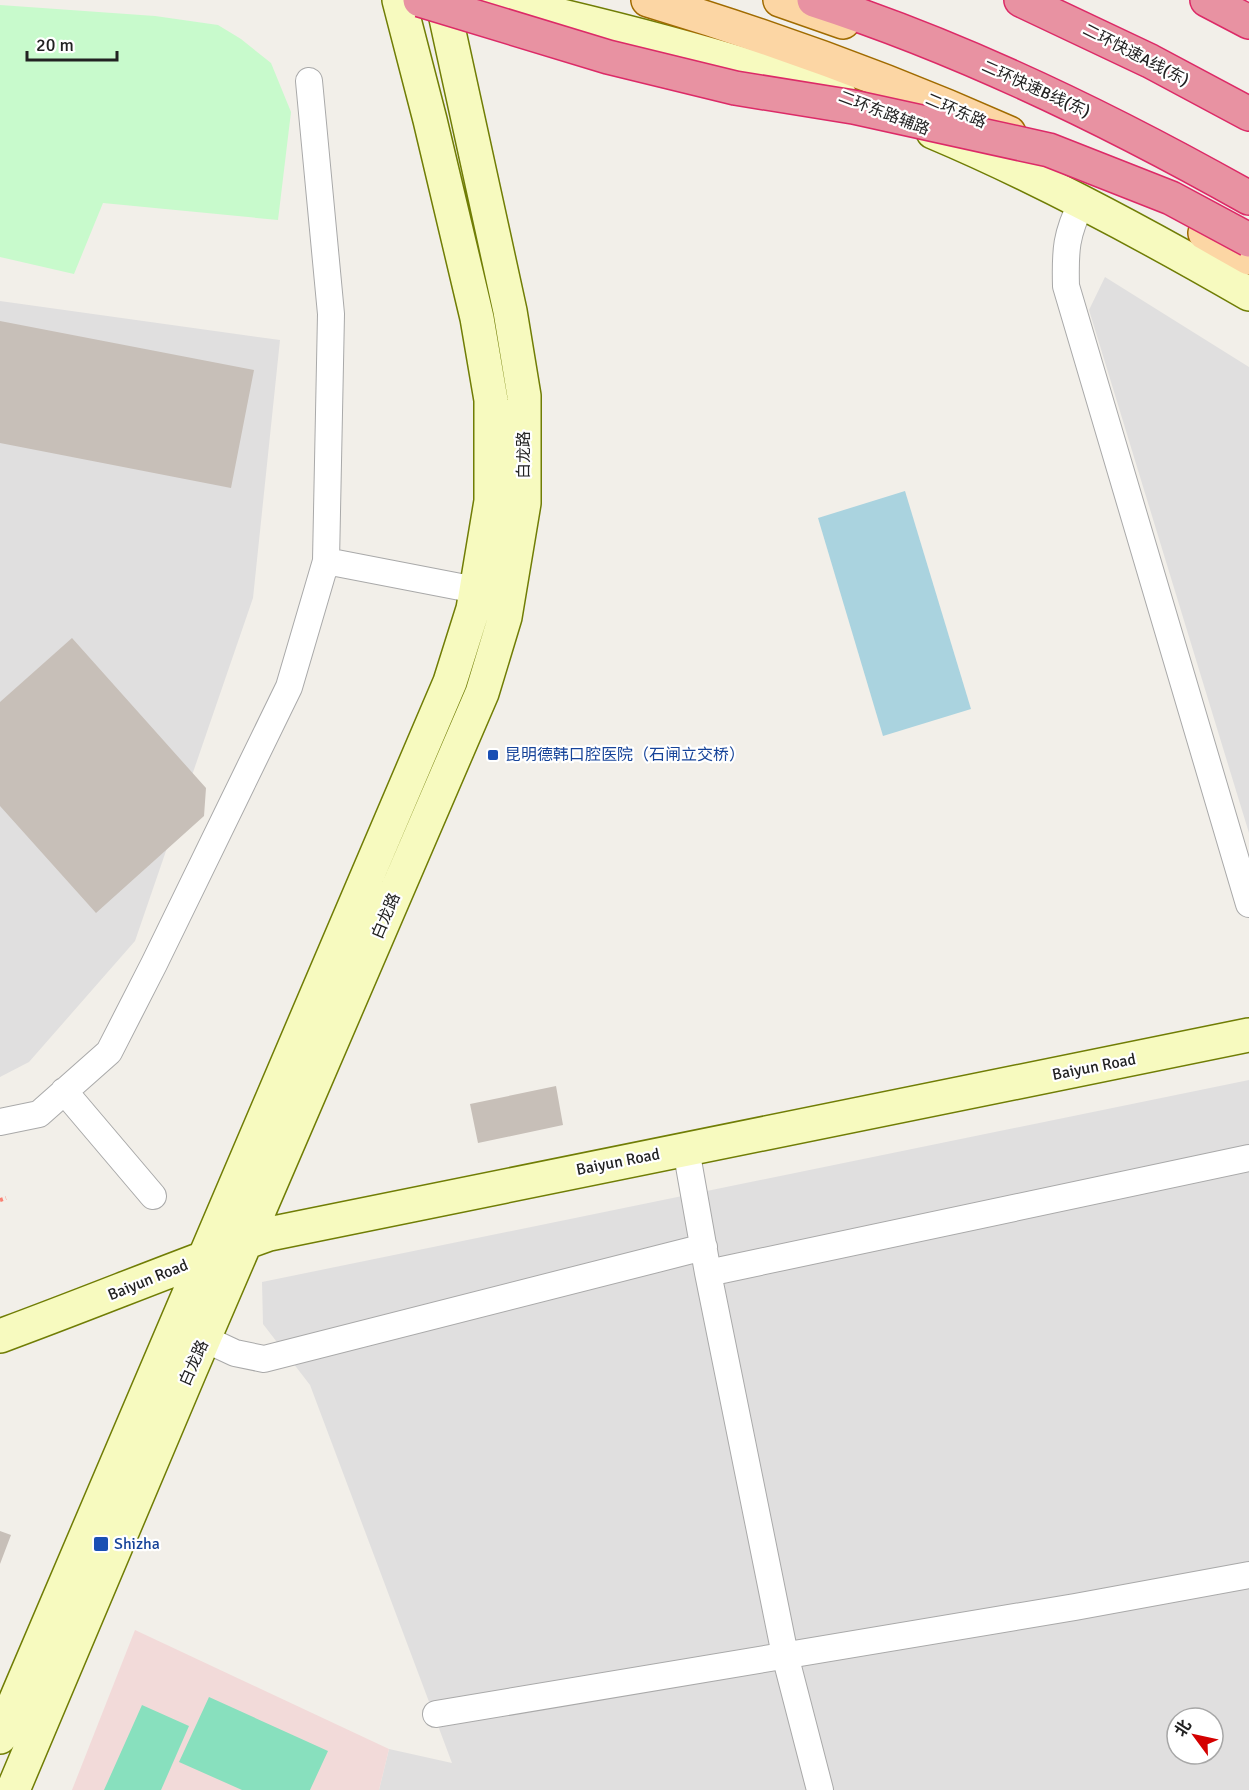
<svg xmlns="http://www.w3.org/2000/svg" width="1249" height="1790" viewBox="0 0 1249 1790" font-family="Signika,'Noto Sans SC',sans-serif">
	<rect width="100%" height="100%" fill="#f2efe9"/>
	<path fill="#e0dfdf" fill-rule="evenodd" d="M1105,277L1249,367V833L1089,310Z
		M0,301L280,340L253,598L135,941L29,1062L0,1077Z
		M1249,1080V1790H379L389,1749L452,1763L310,1385L263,1324L262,1282ZM1177,1718H1213V1754H1177Z"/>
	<path fill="#f2dad9" d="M135,1630L389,1749L379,1790H72Z"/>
	<path fill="#c8facc" d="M0,5L155,16L218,25L241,39L271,63L291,112L278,220L103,203L74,274L0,257Z"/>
	<path fill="#88e0be" d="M209,1697L328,1751L310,1790H242L179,1762Z
		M142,1705L189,1726L161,1790H104Z"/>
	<path fill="#aad3df" d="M905,491L971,709L883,736L818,518Z"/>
	<path fill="#c7bfb8" d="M0,321L254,370L231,488L0,443Z
		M72,638L206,788L204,816L96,913L0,806V702Z
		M556,1086L563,1125L478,1143L470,1104Z
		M0,1531L11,1535L0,1564Z"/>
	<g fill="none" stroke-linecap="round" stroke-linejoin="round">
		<g stroke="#a9a9a9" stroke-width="28">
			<path id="street" d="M1082,202C1066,234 1065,250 1066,286L1249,904
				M326,561L476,590
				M64,1091L153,1196
				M0,1122L39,1114L109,1052L154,964L289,687L326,561L331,314L309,81
				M686,1149L708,1273L785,1655L820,1790
				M708,1273L1249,1158
				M205,1339L235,1353L264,1359L704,1247
				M436,1714L1075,1607L1249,1575"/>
		</g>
		<g stroke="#707d05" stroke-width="36">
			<path id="secondary" d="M492,0C610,26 727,56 840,96
				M933,132C1042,178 1147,235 1249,294
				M0,1336C90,1303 179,1266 269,1234L1249,1035
				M0,1737L450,682L473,609L491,501V400L477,318L430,120L399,0
				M13,1790L190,1371L482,693L505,617L524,503V396L510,311L442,0"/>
		</g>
		<g stroke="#a06b00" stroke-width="36">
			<path id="primary" d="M648,0C771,37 892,81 1009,133
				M780,0L843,22
				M1205,233L1249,258"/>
		</g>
		<g stroke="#dc2a67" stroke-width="36">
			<path id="highway" d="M814,0C966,49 1111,120 1249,198
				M1021,0L1150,61L1249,114
				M1207,0L1249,22"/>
		</g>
		<path stroke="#fa8072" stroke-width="4" stroke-dasharray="3 3" stroke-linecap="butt" d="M0,1200L6,1198"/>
		<use href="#street" stroke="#fff" stroke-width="26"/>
		<use href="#secondary" stroke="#f7fabf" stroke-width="33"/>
		<use href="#primary" stroke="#fcd6a4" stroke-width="33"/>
		<use href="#highway" stroke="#e892a2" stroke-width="33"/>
		<g stroke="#dc2a67" stroke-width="36" stroke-linecap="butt">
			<path id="highway-bridge" d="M420,0L608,57L735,88L853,107L1049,150L1171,198L1249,240"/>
		</g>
		<use href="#highway-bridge" stroke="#e892a2" stroke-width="33"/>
	</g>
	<g fill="#1a4fb4" stroke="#fff" stroke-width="2">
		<rect x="487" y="749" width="12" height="12" rx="3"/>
		<rect x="93" y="1536" width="16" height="16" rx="3"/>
	</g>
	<g text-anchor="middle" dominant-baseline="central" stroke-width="4.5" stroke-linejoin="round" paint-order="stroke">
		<g font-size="16" fill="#222" stroke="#fff">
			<text transform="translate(1136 55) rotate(27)">二环快速A线(东)</text>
			<text transform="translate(1036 89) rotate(24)">二环快速B线(东)</text>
			<text transform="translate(956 111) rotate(23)">二环东路</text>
			<text transform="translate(884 113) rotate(21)">二环东路辅路</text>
			<text transform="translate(524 455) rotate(-90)">白龙路</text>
			<text transform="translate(386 916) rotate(-67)">白龙路</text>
			<text transform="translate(1094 1067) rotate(-11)">Baiyun Road</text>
			<text transform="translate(618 1162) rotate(-11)">Baiyun Road</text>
			<text transform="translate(148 1280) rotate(-22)">Baiyun Road</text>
			<text transform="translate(194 1363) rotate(-66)">白龙路</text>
		</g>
		<g font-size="16" fill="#164399" stroke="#fff" text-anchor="start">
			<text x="505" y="755">昆明德韩口腔医院（石闸立交桥）</text>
			<text x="114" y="1544">Shizha</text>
		</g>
	</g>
	<g transform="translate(1195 1736) rotate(303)"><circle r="28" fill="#ffffff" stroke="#a7a7a7" stroke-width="1.5"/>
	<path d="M0-4.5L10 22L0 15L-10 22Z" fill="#d40000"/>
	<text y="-9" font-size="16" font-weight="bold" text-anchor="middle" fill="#222222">北</text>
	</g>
	<path d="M27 51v9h90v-9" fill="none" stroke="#222222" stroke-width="3"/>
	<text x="36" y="51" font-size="18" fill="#222222" stroke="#ffffff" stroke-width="4.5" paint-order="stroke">20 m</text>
</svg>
